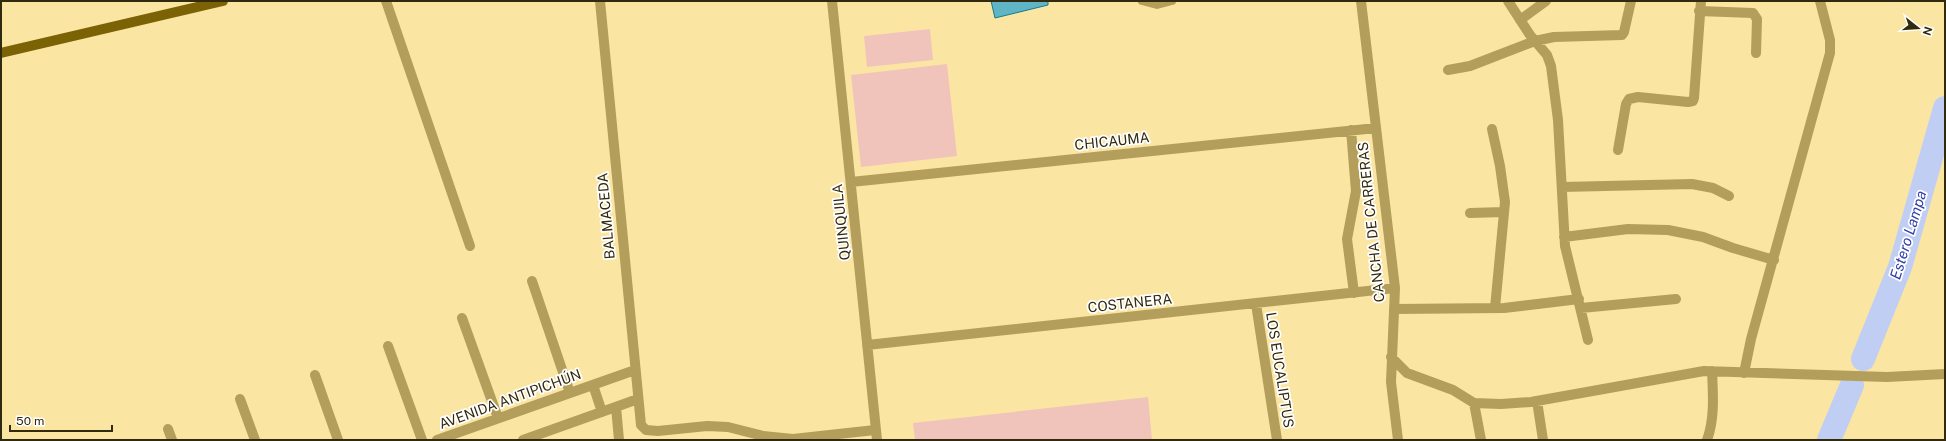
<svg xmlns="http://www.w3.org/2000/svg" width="1946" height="441" viewBox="0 0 1946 441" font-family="'Public Sans',sans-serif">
	<rect width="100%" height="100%" fill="#fbe5a3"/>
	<path fill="#f1c4bb" d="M930,29L933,60L867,67L864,36Z
		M947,64L957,156L861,167L851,75Z
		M1148,397L1152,440H915L913,423Z"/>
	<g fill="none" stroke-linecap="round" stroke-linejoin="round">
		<path stroke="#c1cef4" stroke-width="24" d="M1863,359L1900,267L1945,108
			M1829,440L1852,385"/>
	</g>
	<path fill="#5fb5c6" stroke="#177989" d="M991,1H1048V5L995,18Z"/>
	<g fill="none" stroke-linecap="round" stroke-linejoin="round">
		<path stroke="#b49e5b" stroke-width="8" d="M1142,1L1157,5L1172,1"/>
		<path stroke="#b49e5b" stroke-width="10" d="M386,1L470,246
			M600,1L641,425L646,430L658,431L707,426L728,427L763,436L793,439L875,430
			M832,1L877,440
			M1361,1L1395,288L1391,382L1398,440
			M1508,1L1530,35L1547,55L1551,66L1558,120L1565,246L1588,340
			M1699,11L1753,13L1757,19L1756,53
			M1520,20L1546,1
			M1448,70L1470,66L1535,41L1554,37L1622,35L1624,32L1631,1
			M1492,129L1500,166L1505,202L1495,308
			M1351,130L1356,191L1347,239L1354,293
			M1618,150L1626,104L1629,99L1638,97L1688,102L1693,101L1694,98L1701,1
			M851,182L1376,128
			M1562,187L1692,184L1713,188L1729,196
			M1470,213L1504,212
			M1564,237L1628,229L1668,230L1703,237L1733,248L1774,260
			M532,281L570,393
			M1256,304L1277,440
			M1581,308L1676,299
			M1394,309L1504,308L1579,299
			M462,318L498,418
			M867,345L1395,288
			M388,346L422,440
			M1391,357L1407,373L1453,390L1474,403L1501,404L1531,402L1704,371L1887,377L1945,374
			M1744,373L1751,339L1830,53V40L1820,1
			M315,375L338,440
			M593,385L602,412
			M240,399L255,440
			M1537,401L1543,440
			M1474,403L1481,440
			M616,407L619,440
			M168,429L172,440
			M437,440L635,370
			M523,440L638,399
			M1707,440C1715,418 1713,394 1712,371"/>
		<path stroke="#7a6205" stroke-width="10" d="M1,53L223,1"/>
	</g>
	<g text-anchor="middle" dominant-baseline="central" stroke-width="3.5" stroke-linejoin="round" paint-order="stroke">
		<g font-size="14" fill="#322a0f" stroke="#fff">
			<text transform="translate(1112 141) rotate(-6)">CHICAUMA</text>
			<text transform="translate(606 216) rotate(-95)">BALMACEDA</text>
			<text transform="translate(841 222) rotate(-96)">QUINQUILA</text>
			<text transform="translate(1371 222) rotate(-96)">CANCHA DE CARRERAS</text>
			<text transform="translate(1130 303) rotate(-6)">COSTANERA</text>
			<text transform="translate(1280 370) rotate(81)">LOS EUCALIPTUS</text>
			<text transform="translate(510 399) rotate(-20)">AVENIDA ANTIPICHÚN</text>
		</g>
		<g font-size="15" font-style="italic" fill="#3240aa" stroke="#fff">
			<text transform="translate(1908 235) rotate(-73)">Estero Lampa</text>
		</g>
	</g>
	<rect width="1946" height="441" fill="none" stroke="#322a0f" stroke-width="4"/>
	<g transform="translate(1918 28) rotate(107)" stroke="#ffffff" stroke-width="3" paint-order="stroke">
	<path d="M0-3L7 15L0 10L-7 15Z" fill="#322a0f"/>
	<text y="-6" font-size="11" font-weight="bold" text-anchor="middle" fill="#322a0f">N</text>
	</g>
	<path d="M10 425v6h102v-6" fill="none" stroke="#322a0f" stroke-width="2"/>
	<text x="16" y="425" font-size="12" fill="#322a0f" stroke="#ffffff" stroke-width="3" paint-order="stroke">50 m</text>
</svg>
